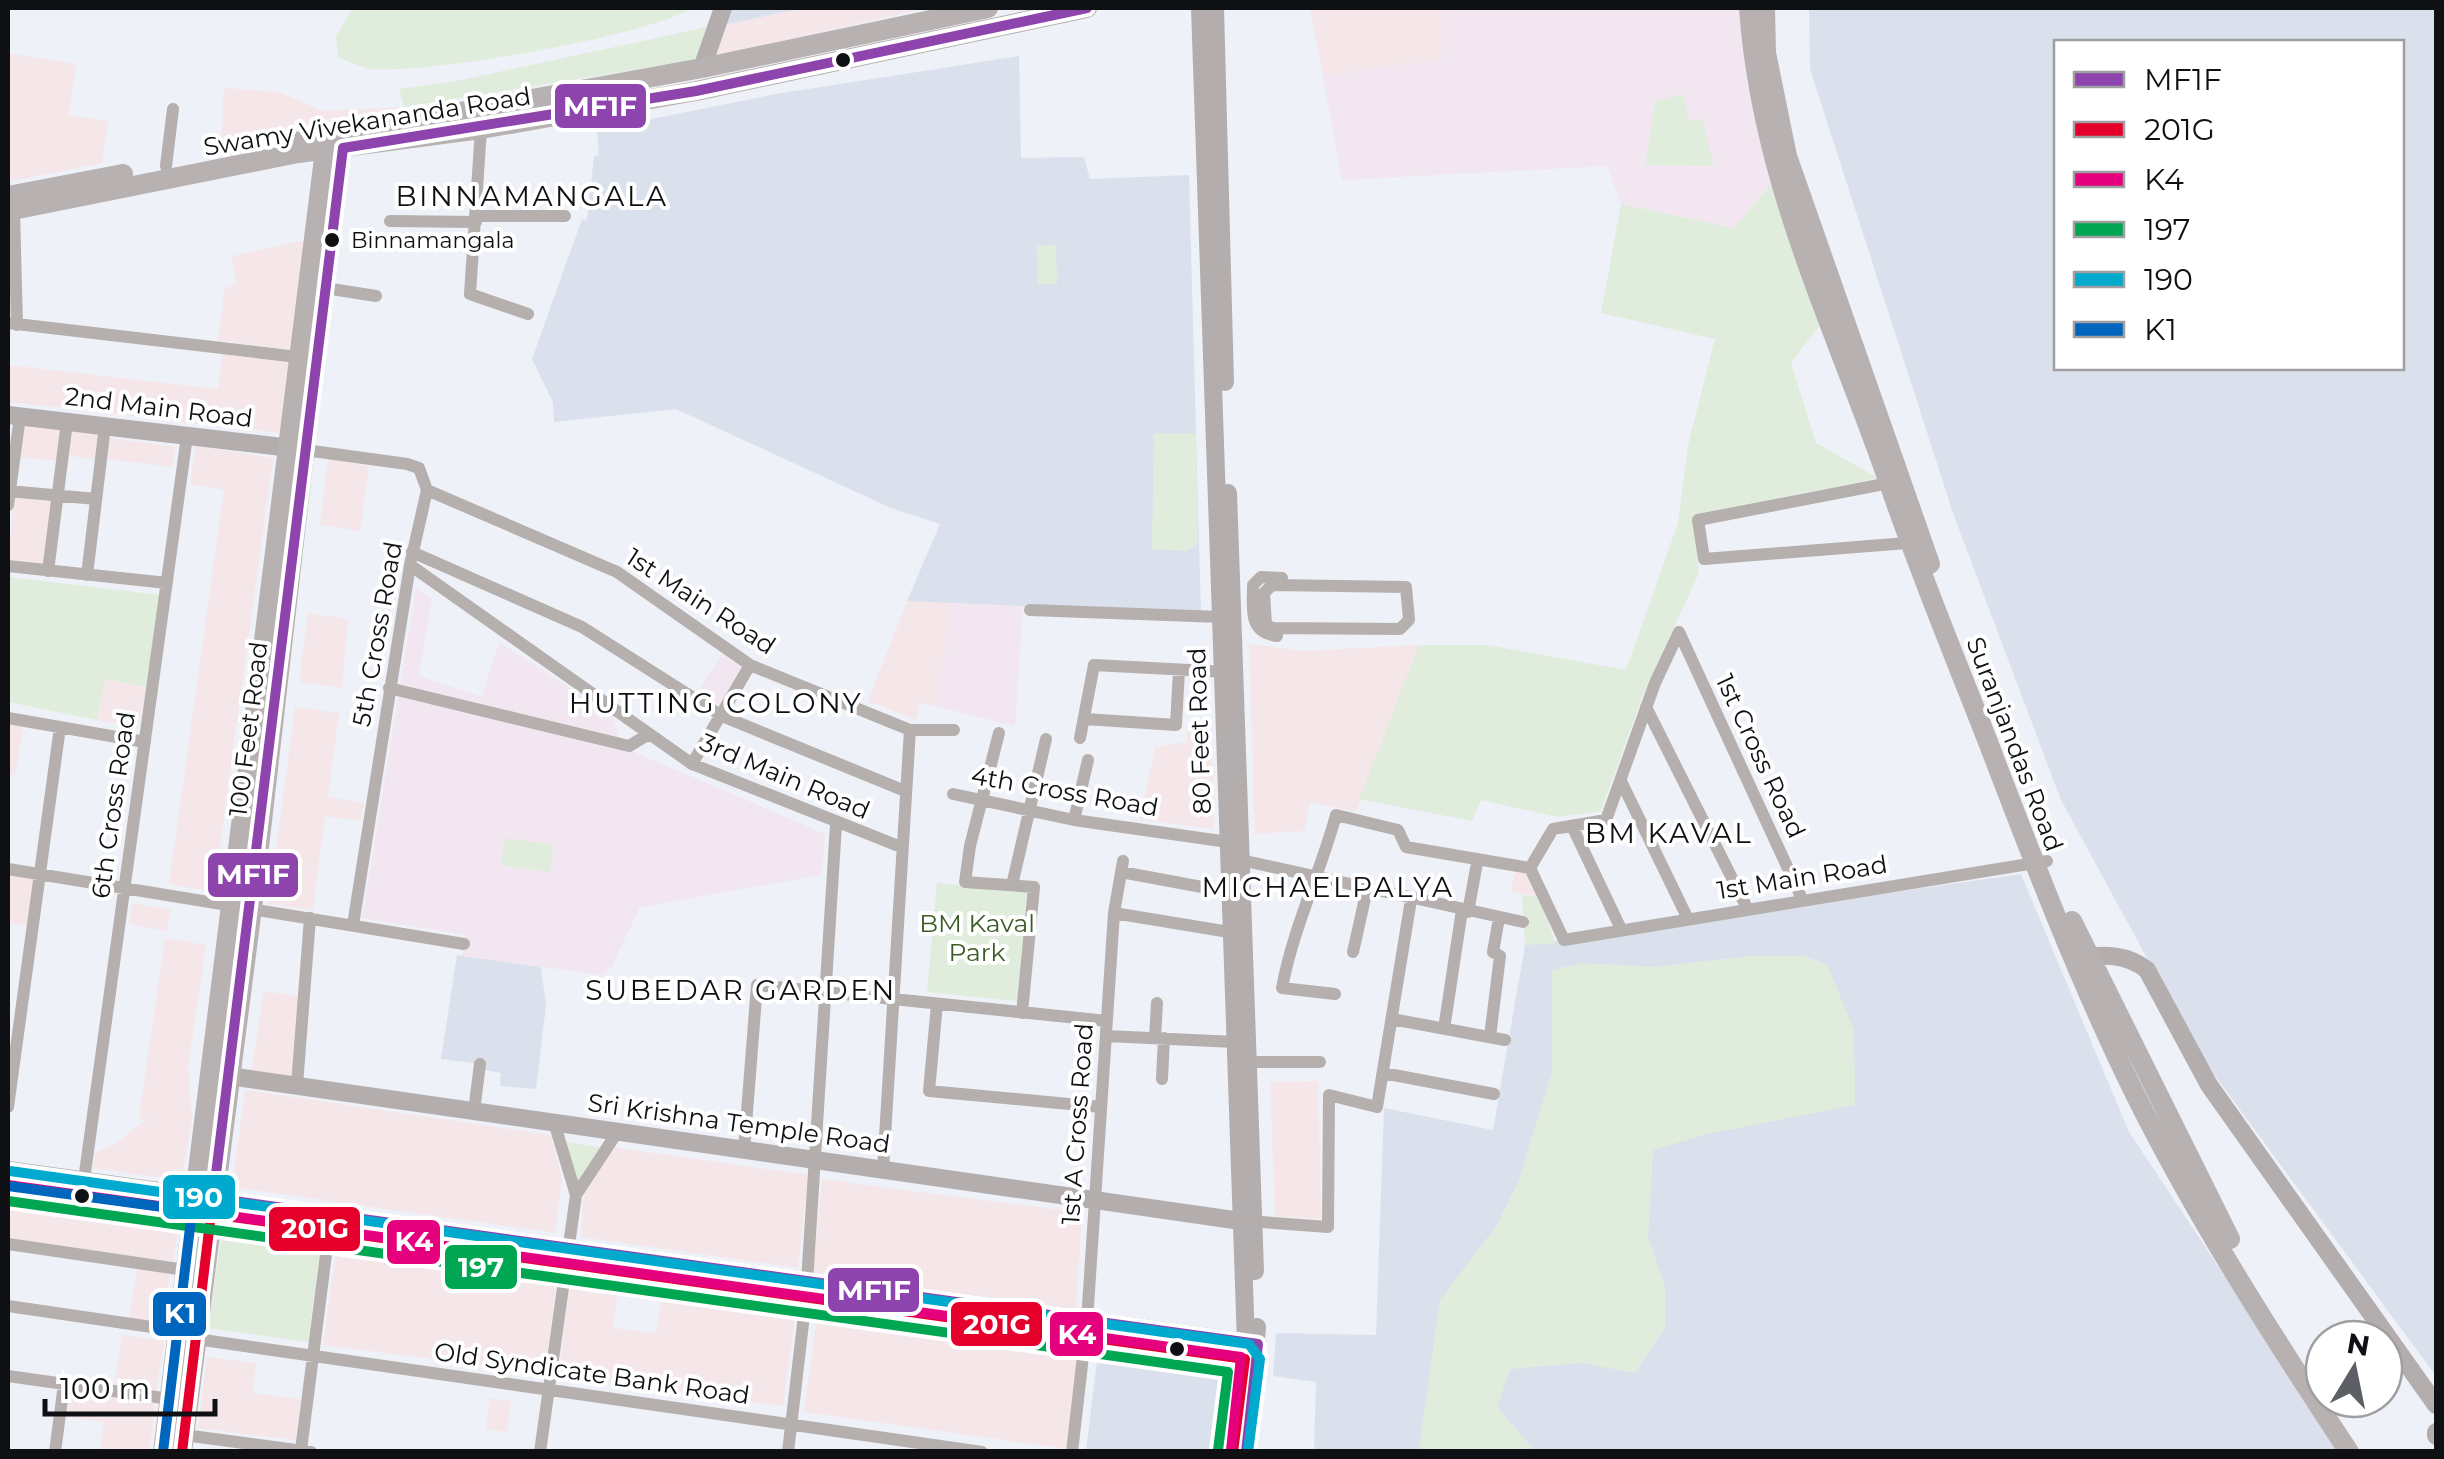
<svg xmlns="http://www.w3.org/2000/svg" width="2444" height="1459" viewBox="0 0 2444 1459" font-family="Montserrat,sans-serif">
	<rect width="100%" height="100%" fill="#eef1f7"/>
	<path fill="#f5e7e9" d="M803,8H925L712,58L724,25Z
		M1310,8H1443L1440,59L1323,76Z
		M8,53L76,64L69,115L108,121L102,163L8,182Z
		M224,88L279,92L323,111L404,107L221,145Z
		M305,240L291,350L218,340L225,288L236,285L232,256Z
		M223,353L290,361L282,433L8,402V365L218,389Z
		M23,422L61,427L57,461L19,457Z
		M69,426L102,431L97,460L65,455Z
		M110,438L175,447L173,467L107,459Z
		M196,445L273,458L214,892L169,884L224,490L190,484Z
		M328,459L369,466L360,531L320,525Z
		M14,496L53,502L44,567L8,562Z
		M907,601L952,603L935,706L920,703L916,720L868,701Z
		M308,613L348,619L342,688L299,682Z
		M1249,644L1302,651L1419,645L1356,812L1310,802L1304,831L1255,834Z
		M105,679L146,687L138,728L97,720Z
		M295,707L339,713L328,797L364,803L361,821L325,816L313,910L269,904Z
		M8,723L23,726L15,775L8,774Z
		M1186,731H1211L1214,829L1140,820L1155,747L1187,742Z
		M1515,871L1529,874L1540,897L1511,892Z
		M8,874L35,878L28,926L8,923Z
		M132,903L171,910L167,931L129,924Z
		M165,938L206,945L188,1067L192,1121L181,1181L93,1168L95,1152L113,1145L146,1120L139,1118Z
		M264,991L298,996L292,1078L251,1072Z
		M1318,1081L1321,1219L1275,1216L1270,1082Z
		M245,1090L551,1135L562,1180L555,1233L232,1187Z
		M612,1147L808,1175L798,1268L581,1237L583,1198Z
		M822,1179L1082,1213L1076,1309L813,1273Z
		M8,1199L179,1224L173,1263L8,1240Z
		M337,1245L558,1273L544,1373L323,1345Z
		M137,1269L170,1273L163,1324L129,1319Z
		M572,1275L619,1282L613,1328L656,1333L663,1288L797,1306L783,1406L558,1375Z
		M818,1309L1080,1350L1067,1449L804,1412Z
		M122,1335L164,1341L156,1395L114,1389Z
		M207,1357L256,1363L253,1393L301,1399L295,1440L198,1428Z
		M70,1390L156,1402L149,1451H100L104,1422L67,1417Z
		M490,1398L511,1401L507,1432L486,1429Z"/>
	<path fill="#dae1ed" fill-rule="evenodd" d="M730,8H803L724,25Z
		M1809,8H2436V1376L2199,1054L2061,800L1953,513L1810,69ZM2056,42H2402V368H2056Z
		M1019,56L1021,158L1084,157L1090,179L1189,175L1201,615L907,601L940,524L891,508L676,409L554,422L553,402L532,359L582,219L587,220L594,156L599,155L597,130L776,94Z
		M2021,874L2129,1132L2341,1451H1314L1316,1382L1273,1376L1276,1333L1376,1335L1384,1108L1493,1130L1525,945Z
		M457,955L541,967L546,1006L536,1089L500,1086L501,1073L485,1070L480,1064L441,1059Z
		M1098,1352L1230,1368L1219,1451H1086Z"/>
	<path fill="#f2e7f0" d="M1443,8H1741L1746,80L1772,183L1734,228L1621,204L1607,166L1342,180L1323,76L1440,59Z
		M416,588L432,599L419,676L482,697L499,642L613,716L620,746L825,834L822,875L640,907L611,968L603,975L462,956L464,935L362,918Z
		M952,603L1023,606L1015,726L935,706Z
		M722,654L741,667L720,706L697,692Z"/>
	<path fill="#e0eddd" d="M353,8H693C646,36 430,74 374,69C360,68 350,62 338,57L336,36Z
		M707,27L696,60L404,107L399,89L462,80Z
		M1683,94L1689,121L1702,119L1714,166L1645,165L1655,101Z
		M1772,183L1821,324L1791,363L1816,443L1878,478L1693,515L1699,573L1643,695L1601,811L1558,817L1481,800L1472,821L1359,799L1419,645H1488L1626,670L1678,523L1688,445L1715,339L1601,313L1621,204L1734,228Z
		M1056,245L1057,284H1038L1037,246Z
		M1154,433L1196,434L1198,543L1187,551L1152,549Z
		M8,577L160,595L146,687L105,679L97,720L8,702Z
		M505,838L554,845L550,872L501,865Z
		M937,883L1027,891L1017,1001L927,992Z
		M1522,895L1540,897L1555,943L1525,945Z
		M1752,956H1802L1827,964L1854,1031L1855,1105L1707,1134L1653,1150L1648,1238L1665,1286V1328L1635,1373L1582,1363L1510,1369L1497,1407L1535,1451H1419L1440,1300L1497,1225L1518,1182L1552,1073V970L1582,963L1653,967Z
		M567,1142L603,1148L581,1184L576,1183Z
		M222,1230L321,1244L308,1342L208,1328Z"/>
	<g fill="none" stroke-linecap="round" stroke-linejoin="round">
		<path stroke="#b5afad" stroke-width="12" d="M481,129L470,294L528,314
			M166,166L173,109
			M14,210L17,325
			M477,216H565
			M390,221L476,222
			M325,288L376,296
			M8,323L298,357
			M305,450L407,464L419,468L427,490L410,565L353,925
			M1889,483L1698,520L1704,559L1907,543
			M427,490L617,572L750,665L910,730H954
			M9,491L96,499
			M8,505L20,416
			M412,552L582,627L722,716L905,791
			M410,565L692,764L901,847
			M8,566L167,583
			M48,571L67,422
			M87,575L105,426
			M1272,585L1406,587L1409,620L1400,629L1273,628L1266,625L1264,593Z
			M1030,610L1220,617
			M1679,632L1802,899
			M1277,636C1248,632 1253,610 1253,585L1261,577L1282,578
			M389,688L629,746L649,734
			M1646,707L1747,908
			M8,718L145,742
			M1085,719L1176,725L1179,670
			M999,733L970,846L965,882L1034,887L1022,1013
			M1080,738L1094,665L1227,672
			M692,764L750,665
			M1621,781L1688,919
			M953,794L1074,820L1228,842
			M1074,820L1088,760
			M1572,826L1621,929
			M1241,860L1523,922
			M1530,868L1564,940L2047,861
			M1530,868L1553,829L1606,820L1655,683L1679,632
			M8,869L464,944
			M1121,872L1229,892
			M1012,885L1046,739
			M1468,912L1477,863
			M1114,913L1223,931
			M1353,952L1368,885
			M1335,994L1282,988C1293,928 1320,874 1336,815L1398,830L1406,847L1530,868
			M937,1004L929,1091L1101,1107
			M1392,1019L1505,1040
			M1444,1029L1462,910
			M1106,1036L1235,1042
			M1490,1037L1500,956L1493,952L1499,918
			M1155,1038L1157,1003
			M1248,1062H1320
			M1383,1073L1494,1094
			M1162,1079L1164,1038
			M297,1085L310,918
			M8,1107L60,727
			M474,1111L480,1064
			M744,1150L757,985L1107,1021
			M883,1169L910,730
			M84,1180L187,436
			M576,1195L618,1131
			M1248,1221L1328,1227L1329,1095L1377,1107L1411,900
			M8,1244L185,1270
			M8,1306L179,1331
			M196,1339L982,1452
			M8,1376L170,1399
			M184,1435L311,1452
			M301,1450L329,1231
			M55,1452L64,1384
			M540,1452L576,1195L554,1122
			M788,1452L806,1298L836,825
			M1072,1452L1087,1321L1114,913L1123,861"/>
		<path stroke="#b3aead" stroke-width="18" d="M1200,8L1246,1343L1233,1452
			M1215,8L1225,382
			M702,68L723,8
			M8,415L300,449
			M1228,493L1255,1271
			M2079,960C2101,952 2129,955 2147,970L2209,1085L2436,1405
			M229,1076L1241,1221
			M8,1170L1258,1344
			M8,1186L1255,1360
			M2436,1432V1436
			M1246,1452L1257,1327"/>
		<path stroke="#b7b1b1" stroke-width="20" d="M1749,8C1761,181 1833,322 1889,483C1919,571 1954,655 1988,742C2033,860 2078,978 2134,1092C2196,1217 2272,1335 2349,1452
			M1765,8L1766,53L1787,156L1930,564
			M285,144L702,68L988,8
			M8,196L123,174
			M8,211L298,153L481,129L696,91L1087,8
			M2072,921L2230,1239
			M163,1452L327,134
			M182,1452L252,908L341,131"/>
		<g stroke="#fff" stroke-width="18">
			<path id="bus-1" d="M1087,8L696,91L343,148L213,1198L1258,1344L1246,1452"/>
		</g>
		<g stroke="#fff" stroke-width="18">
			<path id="bus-2" d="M182,1452L211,1214L1245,1359L1233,1452"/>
		</g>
		<g stroke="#fff" stroke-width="18">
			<path id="bus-3" d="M8,1185L1241,1357L1231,1450"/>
		</g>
		<g stroke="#fff" stroke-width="18">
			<path id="bus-4" d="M8,1201L1228,1372L1218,1450"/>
		</g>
		<g stroke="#fff" stroke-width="18">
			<path id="bus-5" d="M10,1171L1249,1344L1260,1359L1248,1452"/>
		</g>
		<g stroke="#fff" stroke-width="18">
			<path id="bus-6" d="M8,1186L192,1211L163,1452"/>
		</g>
		<use href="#bus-1" stroke="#8e44ad" stroke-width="10"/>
		<use href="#bus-2" stroke="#e4002b" stroke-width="10"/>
		<use href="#bus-3" stroke="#e5007d" stroke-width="10"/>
		<use href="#bus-4" stroke="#00a651" stroke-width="10"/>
		<use href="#bus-5" stroke="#00a9ce" stroke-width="10"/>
		<use href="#bus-6" stroke="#0065bd" stroke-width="10"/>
	</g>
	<g fill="#0e1014" stroke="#fff" stroke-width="4">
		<circle cx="843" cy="60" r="9"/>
		<circle cx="332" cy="240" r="9"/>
		<circle cx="82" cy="1196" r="9"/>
		<circle cx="1177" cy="1349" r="9"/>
	</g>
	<g text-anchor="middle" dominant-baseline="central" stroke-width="8" stroke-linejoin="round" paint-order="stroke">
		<g font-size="22" fill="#0e1014" stroke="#fff" text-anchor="start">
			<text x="351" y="240">Binnamangala</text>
		</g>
		<g font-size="25" fill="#0e1014" stroke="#fff">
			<text transform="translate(367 121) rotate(-9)">Swamy Vivekananda Road</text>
			<text transform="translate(159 407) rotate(7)">2nd Main Road</text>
			<text transform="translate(701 601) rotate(33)">1st Main Road</text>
			<text transform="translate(377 634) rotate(-80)">5th Cross Road</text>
			<text transform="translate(248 729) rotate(-83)">100 Feet Road</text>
			<text transform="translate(1199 731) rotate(-92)">80 Feet Road</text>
			<text transform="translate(2015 744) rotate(69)">Suranjandas Road</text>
			<text transform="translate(1761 756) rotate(65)">1st Cross Road</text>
			<text transform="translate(785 776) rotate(23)">3rd Main Road</text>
			<text transform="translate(1065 791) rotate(10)">4th Cross Road</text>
			<text transform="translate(113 805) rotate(-82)">6th Cross Road</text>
			<text transform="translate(1802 877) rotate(-9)">1st Main Road</text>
			<text transform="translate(739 1123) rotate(8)">Sri Krishna Temple Road</text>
			<text transform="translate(1077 1124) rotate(-86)">1st A Cross Road</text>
			<text transform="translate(592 1373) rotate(8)">Old Syndicate Bank Road</text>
		</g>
		<g font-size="25" fill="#3b5c26" stroke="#fff">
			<text x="977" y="923">BM Kaval<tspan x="977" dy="29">Park</tspan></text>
		</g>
		<g font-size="28" letter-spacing="2.5" fill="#0e1014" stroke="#fff">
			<text x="532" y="196">BINNAMANGALA</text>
			<text x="716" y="703">HUTTING COLONY</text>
			<text x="1669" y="833">BM KAVAL</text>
			<text x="1328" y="887">MICHAELPALYA</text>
			<text x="741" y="990">SUBEDAR GARDEN</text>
		</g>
	</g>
	<g stroke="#fff" stroke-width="4">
		<rect x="553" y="82" width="95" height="48" rx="10" fill="#8e44ad"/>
		<rect x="206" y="851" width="94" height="48" rx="10" fill="#8e44ad"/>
		<rect x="161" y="1173" width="76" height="48" rx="10" fill="#00a9ce"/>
		<rect x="267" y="1205" width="95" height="48" rx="10" fill="#e4002b"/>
		<rect x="385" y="1218" width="57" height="48" rx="10" fill="#e5007d"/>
		<rect x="443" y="1243" width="76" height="48" rx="10" fill="#00a651"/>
		<rect x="826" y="1266" width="95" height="48" rx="10" fill="#8e44ad"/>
		<rect x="151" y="1290" width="57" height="48" rx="10" fill="#0065bd"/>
		<rect x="949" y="1300" width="95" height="48" rx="10" fill="#e4002b"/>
		<rect x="1048" y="1310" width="57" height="48" rx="10" fill="#e5007d"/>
	</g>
	<g font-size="28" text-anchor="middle" font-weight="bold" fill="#fff">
		<text x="600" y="116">MF1F</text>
		<text x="253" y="884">MF1F</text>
		<text x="199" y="1207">190</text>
		<text x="315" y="1238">201G</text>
		<text x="414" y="1251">K4</text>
		<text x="481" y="1277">197</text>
		<text x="874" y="1300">MF1F</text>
		<text x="180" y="1323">K1</text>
		<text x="997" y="1334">201G</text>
		<text x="1077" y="1344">K4</text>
	</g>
	<rect width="2444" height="1459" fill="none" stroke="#0e1014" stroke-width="20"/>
	<rect x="2054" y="40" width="350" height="330" fill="#ffffff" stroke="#9f9fa1" stroke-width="2.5"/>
	<rect x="2074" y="72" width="50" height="15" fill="#8e44ad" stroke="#9f9fa1" stroke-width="2.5"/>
	<text x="2144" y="90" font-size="30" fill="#0e1014">MF1F</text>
	<rect x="2074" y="122" width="50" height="15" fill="#e4002b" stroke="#9f9fa1" stroke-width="2.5"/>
	<text x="2144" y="140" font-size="30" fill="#0e1014">201G</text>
	<rect x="2074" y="172" width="50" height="15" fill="#e5007d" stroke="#9f9fa1" stroke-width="2.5"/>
	<text x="2144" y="190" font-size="30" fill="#0e1014">K4</text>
	<rect x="2074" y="222" width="50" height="15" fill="#00a651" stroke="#9f9fa1" stroke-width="2.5"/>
	<text x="2144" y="240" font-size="30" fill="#0e1014">197</text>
	<rect x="2074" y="272" width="50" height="15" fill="#00a9ce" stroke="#9f9fa1" stroke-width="2.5"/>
	<text x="2144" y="290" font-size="30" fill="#0e1014">190</text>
	<rect x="2074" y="322" width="50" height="15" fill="#0065bd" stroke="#9f9fa1" stroke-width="2.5"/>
	<text x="2144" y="340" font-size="30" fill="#0e1014">K1</text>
	<g transform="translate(2354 1369) rotate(10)"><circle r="48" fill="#ffffff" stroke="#9f9fa1" stroke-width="2.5"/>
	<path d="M0-8L18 38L0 25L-18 38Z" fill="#5c5f63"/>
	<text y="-15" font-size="28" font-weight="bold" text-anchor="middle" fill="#0e1014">N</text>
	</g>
	<path d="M45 1399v15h170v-15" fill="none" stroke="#0e1014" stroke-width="5"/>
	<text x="60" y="1399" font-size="30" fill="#0e1014" stroke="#ffffff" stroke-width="8" paint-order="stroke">100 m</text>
</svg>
